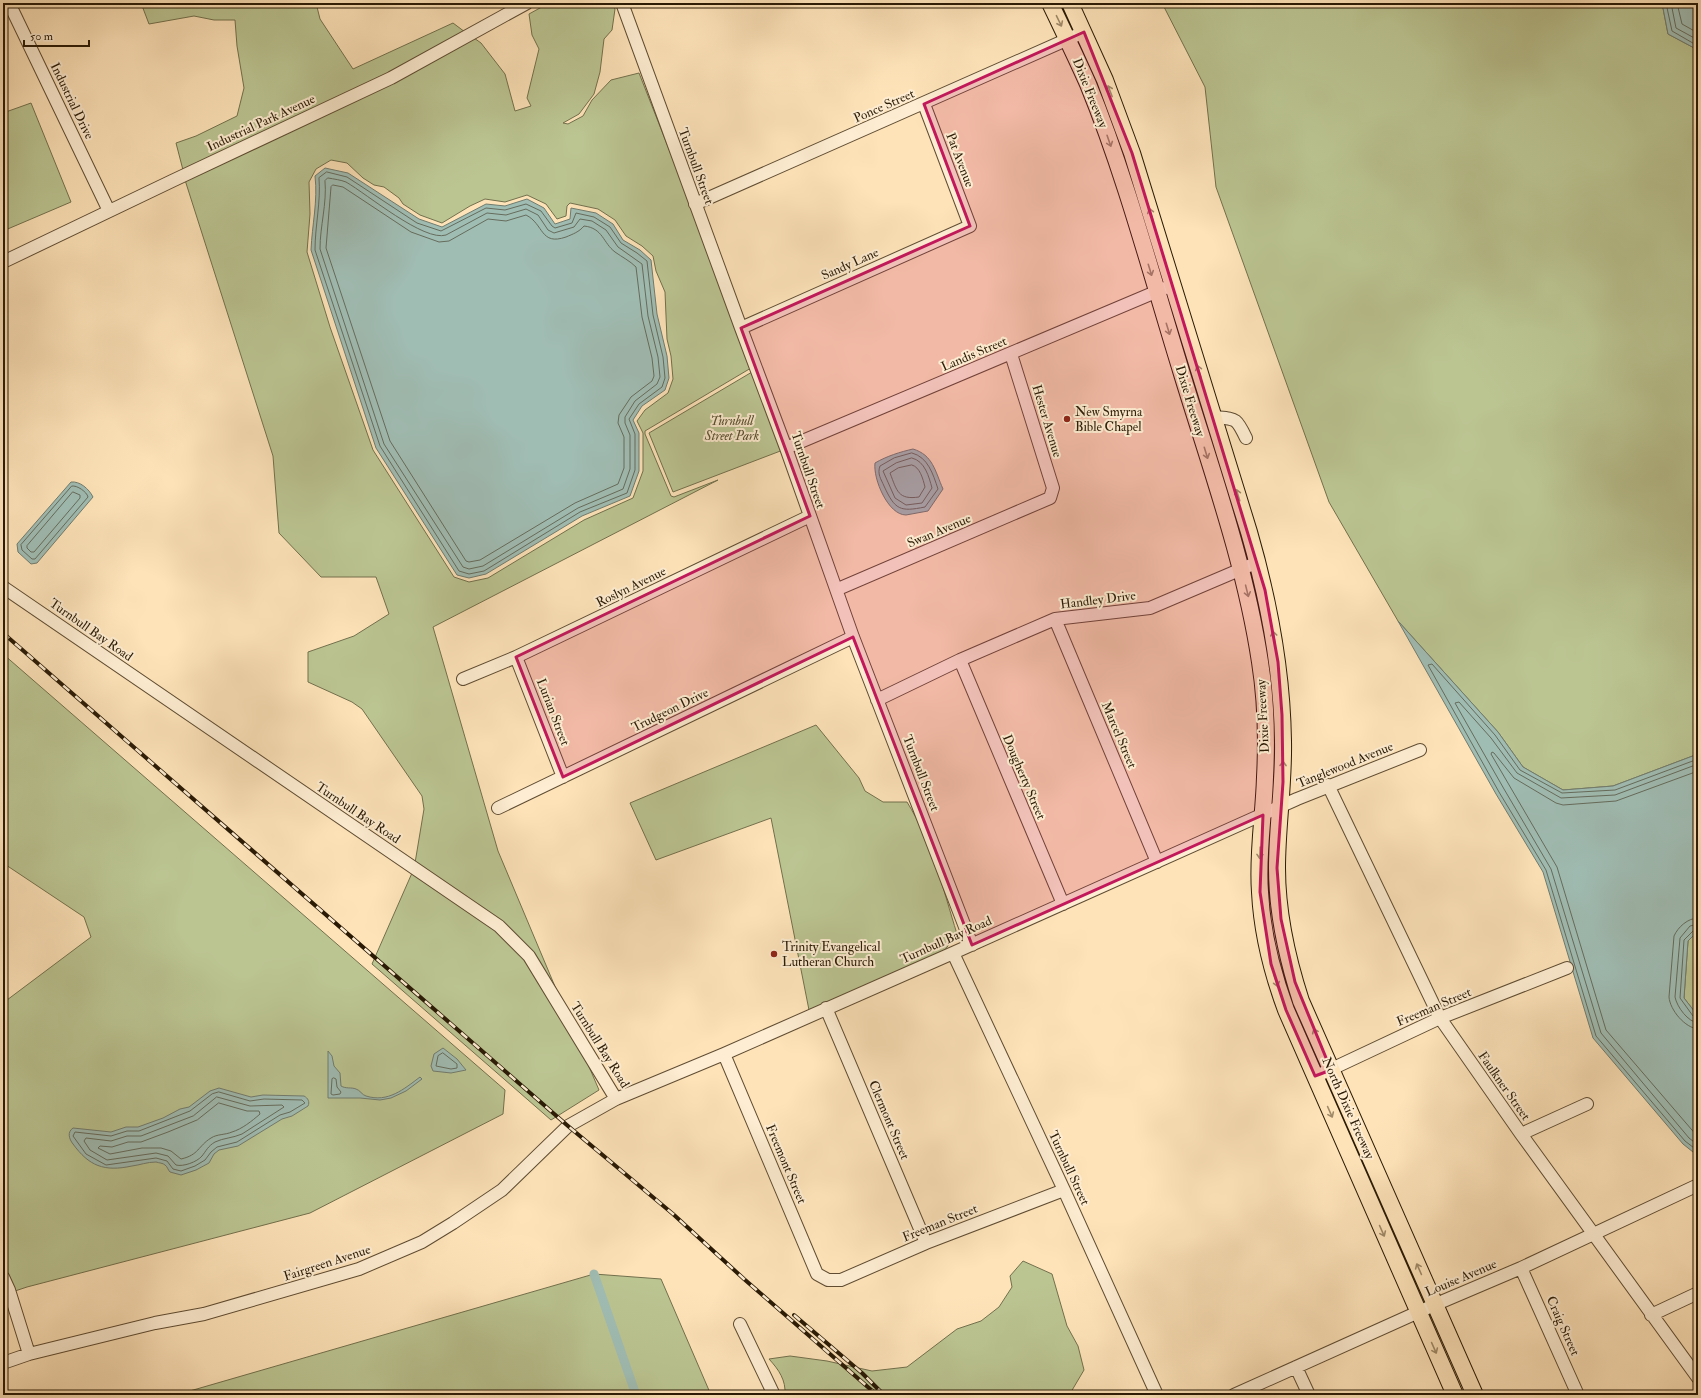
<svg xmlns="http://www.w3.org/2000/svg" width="1701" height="1398" viewBox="0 0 1701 1398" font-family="'IM FELL Double Pica',serif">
	<rect width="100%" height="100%" fill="#fee3b9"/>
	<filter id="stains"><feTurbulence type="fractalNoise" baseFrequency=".005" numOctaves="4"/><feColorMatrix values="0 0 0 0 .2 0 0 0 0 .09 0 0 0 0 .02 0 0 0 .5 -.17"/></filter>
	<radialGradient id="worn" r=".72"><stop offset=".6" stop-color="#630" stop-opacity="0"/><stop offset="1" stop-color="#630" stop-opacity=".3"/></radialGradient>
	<path fill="#bbc592" stroke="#72704c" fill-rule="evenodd" d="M141,3H316L320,19L353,69L453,23L465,32L390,74L183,170L176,143L196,136L237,116L244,88L237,46L235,20H214L194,16L149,24Z
		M549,3H613L615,9L612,30L604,39L600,72L594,94L579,114L563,123L568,124L583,116L592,100L611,80L639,73L698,223L751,368L645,431V434L671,496L674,497L718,480L433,627L498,851L559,996L532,952L415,863L424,809L422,796L362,709L352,702L308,682V652L354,636L389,614L376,577H321L279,533L273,456L185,180L474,38L481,43L505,74L515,111L531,106L527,98L539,49L532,35L529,14ZM331,160L347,163L363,178L374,185L384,187L399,198L403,204L420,215L442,223L470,206L485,199L505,202L527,195L546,204L557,219L566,216L567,206L570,203L598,209L615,220L626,236L642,246L653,256L656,271L665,292L667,339L671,356L673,379L668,393L645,410L637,421L643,433V471L633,498L584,520L488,578L469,582L454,577L373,450L330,327L307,252L310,214L309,182L316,169Z
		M1162,3H1662L1668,34L1698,50V754L1613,786L1563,790L1523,767L1498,732L1398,621L1329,502L1216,187L1205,87Z
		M31,103L71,202L3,231V113Z
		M752,372L783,450L673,492L649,433Z
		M3,654L505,1090L503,1114L310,1213L27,1287L3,1295V1003L91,937L84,917L3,863Z
		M816,725L859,778L865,791L883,802H907C932,842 943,889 957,934L944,951L809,1010L771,818L656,860L630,803Z
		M412,873L496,930L526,959L584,1055L599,1090L551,1120L372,964Z
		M1698,931V1016L1684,998L1688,941Z
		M1023,1261L1052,1274L1067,1326L1078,1346L1084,1370L1071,1392L1066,1395H785C786,1380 779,1370 769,1359L790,1356L827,1361L872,1371L907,1367L957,1329L981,1321L999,1307L1012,1287L1010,1276Z
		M594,1274L661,1279L711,1395H176Z"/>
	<path fill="#a0bdb4" stroke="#717c6e" d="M1662,3H1698V50L1668,34Z
		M325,168L348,173L419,219L442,227L486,204L505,206L527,199L544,208L555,224L570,219L571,208L596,213L613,224L623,240L640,250L651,260L657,314L667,356L669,378L665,390L642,406L633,420L639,433V471L630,496L582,516L486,574L469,578L457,575L376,448L311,250C312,225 318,201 315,176Z
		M913,449C933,455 935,471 943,489L928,511C921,512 913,514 906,515C888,515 873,479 875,463C887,456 900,452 913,449Z
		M71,482C80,481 89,489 93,497L37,563L31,564L18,552L17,544Z
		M1398,621L1498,732L1523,767L1563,790L1613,786L1698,754V931L1688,941L1684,998L1698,1016V1156L1683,1144L1593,1038L1543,872L1496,794Z
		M443,1048L457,1059L466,1070L451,1073L433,1071L431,1066L434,1054Z
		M328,1051L332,1056L334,1066L340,1073L341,1086C346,1089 351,1087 356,1089C360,1090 362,1095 366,1096C388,1103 404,1089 420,1077L422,1079L406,1091L391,1098L380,1100L360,1098H328Z
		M219,1088L251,1097L263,1095L304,1096C308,1098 310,1102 308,1106L292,1116L282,1119L238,1146L219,1150L214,1154L209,1163L196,1170L181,1175L170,1172C168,1170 167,1166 165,1165C163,1163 159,1163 156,1162C147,1162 140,1165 132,1166C104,1172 89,1166 73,1144C69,1139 67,1132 73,1128L111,1132L126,1127H138L163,1118L180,1109L189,1107L210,1091Z"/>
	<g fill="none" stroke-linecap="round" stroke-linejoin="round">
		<path stroke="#656c5c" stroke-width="1" d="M1666,3L1672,31L1698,46
			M1671,3L1676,28L1698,40
			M1677,3L1682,24L1698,33
			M327,172L347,177L417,223L441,231L486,208L505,210L526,204L541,211L552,226L555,228L572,223L576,213L594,217L610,227L621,243L637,253L647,261L653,315L663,357L665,378L662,387L639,404L629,419L635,434V470L627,493L580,512L484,571L469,574L459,571L380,446L315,250C315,226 321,202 319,178Z
			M328,178C334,179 341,180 346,182C367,194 424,242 446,235L487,213L506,215L526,209L538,215L548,230L554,233L574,227L580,219L592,221L606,230L618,247L642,264L648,316L658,357L660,377L657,384L635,401L625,417V423L630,435V469L623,489L578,508L483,566L469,569L463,567L384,444L320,249C320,226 327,204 325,181Z
			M333,185L343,187L411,232L439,242L449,241L488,219L506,221L526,215C544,224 540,246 566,237C573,234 579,232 584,226C603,228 603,243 615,252C622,257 630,261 636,267L642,317L652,358L654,376L652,381L631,397L619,415L618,423L624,437V468L618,484L575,503L480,560L469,562L466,561L390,441L326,248L331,187Z
			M912,453C928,457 933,474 938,489L925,507C900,512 895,510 884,486C881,479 877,474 880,466L894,458Z
			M912,458C925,461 929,477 932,488L922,503L906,505L895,498L883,471L896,463Z
			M912,465C920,467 923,479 925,487L919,497C898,500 897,491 890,473L898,468Z
			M72,486C77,485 87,492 88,497L35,559H32L22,550L21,545Z
			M73,492L80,495V498L34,552H31L27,548V546Z
			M1698,759L1615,790L1562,793L1520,770L1495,735L1432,664L1428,665L1499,792L1546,870L1596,1036L1685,1141L1698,1151
			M1698,764L1615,795L1561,798L1517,773L1491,738L1459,702L1455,703L1504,789L1551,869L1601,1033L1689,1138L1698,1145
			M1698,771L1616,801L1563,805L1556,803L1514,778L1494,753L1492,752L1491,754L1557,867L1606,1030L1698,1137
			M1698,918C1688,918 1678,927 1674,936L1669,997C1670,1010 1685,1028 1698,1029
			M1698,924L1690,926L1680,938L1675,997C1677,1007 1688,1022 1698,1023
			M1698,929L1694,930L1684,940L1680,998L1693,1016L1698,1018
			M443,1053L457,1064V1068L451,1069L436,1066L438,1056Z
			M334,1078L336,1079L337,1087L341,1092L340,1094L333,1095L331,1094L332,1079Z
			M219,1092L250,1101L264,1099L302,1100L305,1103L290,1112L280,1115L237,1142L217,1147L211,1152L205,1160L195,1166L181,1171L173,1169L167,1161L156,1158L106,1165L86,1154L73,1136L75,1132L111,1136L127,1131H139L190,1111L212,1094Z
			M217,1097L250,1106L282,1105L284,1107L242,1134C233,1138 223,1138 215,1142C208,1146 206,1151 202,1156C197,1162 183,1167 176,1165L168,1156L156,1153L107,1160L90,1150L84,1141L86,1138L111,1141L127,1136H141L193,1116Z
			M219,1103L247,1111H259L260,1114C252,1121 242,1129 232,1132C225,1135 217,1134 211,1138C198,1146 199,1155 181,1159L171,1151L161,1148H142L110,1154L98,1148L100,1146L112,1147L128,1142H141L168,1132L197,1120Z"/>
		<path stroke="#a0bdb4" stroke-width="9" d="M594,1274L636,1395"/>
		<g stroke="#5f4c32" stroke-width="14">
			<path id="minor" d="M9,3L109,211
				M622,3L741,328L786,448L853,637L972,945
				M695,204L1084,32
				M3,262L172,181L391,78L527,3
				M741,328L970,226L924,104
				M1214,417C1236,419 1236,417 1246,438
				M786,448L1165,288
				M3,587L499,926L529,956L616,1099
				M838,589L1050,498L1053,488L1011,354
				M1055,619L1157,862
				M516,657L563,777
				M960,660L1063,904
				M463,679L516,657L810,516
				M877,700L960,660L1055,619L1150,608L1258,562
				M1328,785L1440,1018L1521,1134L1698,1378
				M498,808L853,637
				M953,953L1064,1190L1157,1395
				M826,1008L926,1243
				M724,1054L817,1274L828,1280H841L926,1243L1064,1190
				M1323,1073L1440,1018L1567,968
				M1521,1134L1587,1104
				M1521,1268L1578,1395
				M3,1277L9,1290L29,1354
				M1651,1315L1698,1293
				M740,1324L774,1395
				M3,1363L29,1354L155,1323L204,1314L359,1269L422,1242L453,1223L502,1190L568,1126L616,1099L724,1054L953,953L1297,799L1420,750
				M1296,1367L1309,1395
				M1234,1395L1434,1305L1521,1268L1698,1185"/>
		</g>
		<g stroke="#2a1a05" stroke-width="18">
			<path id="major" d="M1050,3C1063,30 1076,57 1088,84C1126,177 1152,277 1182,374C1211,469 1245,563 1260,662C1266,700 1267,739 1265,777C1264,815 1257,854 1260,892C1262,933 1272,972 1286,1010L1455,1395
				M1070,3L1105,80L1132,153L1249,532C1269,601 1282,670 1283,741C1284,784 1277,826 1277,868C1277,914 1287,958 1301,1001L1475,1395"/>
		</g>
		<use href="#minor" stroke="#feedd2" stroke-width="12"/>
		<use href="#major" stroke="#fee3b9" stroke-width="16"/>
		<g stroke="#2a1a05" stroke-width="4">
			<path id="rail" d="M3,633L568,1126L673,1214L744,1279L877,1395
				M794,1315L862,1373L884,1395"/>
		</g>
		<use href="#rail" stroke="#feedd2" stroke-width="2.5" stroke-dasharray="8" stroke-linecap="butt"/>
	</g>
	<defs><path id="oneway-shaft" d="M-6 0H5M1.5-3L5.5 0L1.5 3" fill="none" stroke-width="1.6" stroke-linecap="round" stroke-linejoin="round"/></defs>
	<g stroke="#9f8968">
		<use href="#oneway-shaft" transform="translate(1059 21) rotate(64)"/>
		<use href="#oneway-shaft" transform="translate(1110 91) rotate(-111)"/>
		<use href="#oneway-shaft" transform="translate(1109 141) rotate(71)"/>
		<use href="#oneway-shaft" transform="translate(1151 214) rotate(-107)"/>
		<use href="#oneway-shaft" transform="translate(1150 270) rotate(73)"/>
		<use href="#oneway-shaft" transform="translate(1168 329) rotate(73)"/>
		<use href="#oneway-shaft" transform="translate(1199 371) rotate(-107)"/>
		<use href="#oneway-shaft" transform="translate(1206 453) rotate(73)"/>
		<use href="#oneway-shaft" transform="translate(1238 495) rotate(-107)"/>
		<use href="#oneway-shaft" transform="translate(1247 591) rotate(76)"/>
		<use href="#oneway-shaft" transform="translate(1274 637) rotate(-99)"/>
		<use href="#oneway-shaft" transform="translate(1283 767) rotate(-89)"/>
		<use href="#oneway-shaft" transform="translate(1260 853) rotate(92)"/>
		<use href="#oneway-shaft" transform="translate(1276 981) rotate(73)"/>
		<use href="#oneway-shaft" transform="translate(1316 1034) rotate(-113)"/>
		<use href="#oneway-shaft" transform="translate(1330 1112) rotate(66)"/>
		<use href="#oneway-shaft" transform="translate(1382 1231) rotate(66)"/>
		<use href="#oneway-shaft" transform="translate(1419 1269) rotate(-114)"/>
		<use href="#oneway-shaft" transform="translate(1434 1348) rotate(66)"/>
	</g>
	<path fill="#c2185b" fill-opacity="0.2" stroke="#c2185b" stroke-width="3" stroke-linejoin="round" d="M1084,32L1132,153L1265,590L1278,662L1282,715L1283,782L1277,868L1281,919L1295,982L1331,1070L1315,1076L1286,1010L1271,964L1260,892L1263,815L972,945L853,637L563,777L516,657L810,516L741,328L970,226L924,104Z"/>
	<g fill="#8f2418" stroke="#feedd2" stroke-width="1.5">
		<circle cx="1067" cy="419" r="4"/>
		<circle cx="774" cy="954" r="4"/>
	</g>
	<g text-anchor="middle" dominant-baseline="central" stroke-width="4" stroke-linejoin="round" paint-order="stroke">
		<g font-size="13" fill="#2a1a05" stroke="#feedd2">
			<text transform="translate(1090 93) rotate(68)">Dixie Freeway</text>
			<text transform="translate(72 101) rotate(64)">Industrial Drive</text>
			<text transform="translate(884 106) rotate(-24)">Ponce Street</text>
			<text transform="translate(261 123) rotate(-25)">Industrial Park Avenue</text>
			<text transform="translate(960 160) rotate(69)">Pat Avenue</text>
			<text transform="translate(696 166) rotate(70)">Turnbull Street</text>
			<text transform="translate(850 264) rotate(-24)">Sandy Lane</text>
			<text transform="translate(974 354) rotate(-23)">Landis Street</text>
			<text transform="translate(1190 401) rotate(73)">Dixie Freeway</text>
			<text transform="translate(1047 421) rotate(73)">Hester Avenue</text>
			<text transform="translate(808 470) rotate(71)">Turnbull Street</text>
			<text transform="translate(939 531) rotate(-23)">Swan Avenue</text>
			<text transform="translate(631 587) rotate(-26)">Roslyn Avenue</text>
			<text transform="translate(1098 600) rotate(-7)">Handley Drive</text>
			<text transform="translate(91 630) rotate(35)">Turnbull Bay Road</text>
			<text transform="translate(670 710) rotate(-26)">Trudgeon Drive</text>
			<text transform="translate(553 712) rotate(69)">Lurian Street</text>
			<text transform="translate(1263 716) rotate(-93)">Dixie Freeway</text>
			<text transform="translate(1119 735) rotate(67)">Marcel Street</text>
			<text transform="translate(1345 765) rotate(-22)">Tanglewood Avenue</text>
			<text transform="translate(921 773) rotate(69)">Turnbull Street</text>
			<text transform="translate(1024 777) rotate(67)">Dougherty Street</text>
			<text transform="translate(358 813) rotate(34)">Turnbull Bay Road</text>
			<text transform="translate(946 940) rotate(-24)">Turnbull Bay Road</text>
			<text transform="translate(1434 1007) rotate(-23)">Freeman Street</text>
			<text transform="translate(600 1045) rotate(58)">Turnbull Bay Road</text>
			<text transform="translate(1504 1086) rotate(55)">Faulkner Street</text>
			<text transform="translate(1348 1108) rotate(66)">North Dixie Freeway</text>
			<text transform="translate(889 1120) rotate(67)">Clermont Street</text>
			<text transform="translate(786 1164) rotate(67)">Freemont Street</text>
			<text transform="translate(1069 1168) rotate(65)">Turnbull Street</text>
			<text transform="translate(940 1223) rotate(-22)">Freeman Street</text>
			<text transform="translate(327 1263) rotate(-18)">Fairgreen Avenue</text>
			<text transform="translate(1461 1278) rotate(-23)">Louise Avenue</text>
			<text transform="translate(1563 1326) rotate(66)">Craig Street</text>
		</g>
		<g font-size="13" fill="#2a1a05" stroke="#feedd2" text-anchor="start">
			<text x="1075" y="412">New Smyrna<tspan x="1075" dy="15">Bible Chapel</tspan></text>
			<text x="782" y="947">Trinity Evangelical<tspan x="782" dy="15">Lutheran Church</tspan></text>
		</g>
		<g font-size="13" font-style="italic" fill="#564d2f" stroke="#feedd2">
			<text x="732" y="421">Turnbull<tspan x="732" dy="15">Street Park</tspan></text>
		</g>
	</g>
	<rect width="1701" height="1398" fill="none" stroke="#fee3b9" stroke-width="16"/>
	<rect x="4" y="4" width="1693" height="1390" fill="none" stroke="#2a1a05" stroke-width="2"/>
	<rect x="8" y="8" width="1685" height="1382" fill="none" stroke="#2a1a05"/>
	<path d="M24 40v6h65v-6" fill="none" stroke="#2a1a05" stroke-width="2"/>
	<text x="30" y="40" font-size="12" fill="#2a1a05" stroke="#feedd2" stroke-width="3" paint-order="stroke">50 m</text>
	<rect width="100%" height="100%" filter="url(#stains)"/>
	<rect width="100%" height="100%" fill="url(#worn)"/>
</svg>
